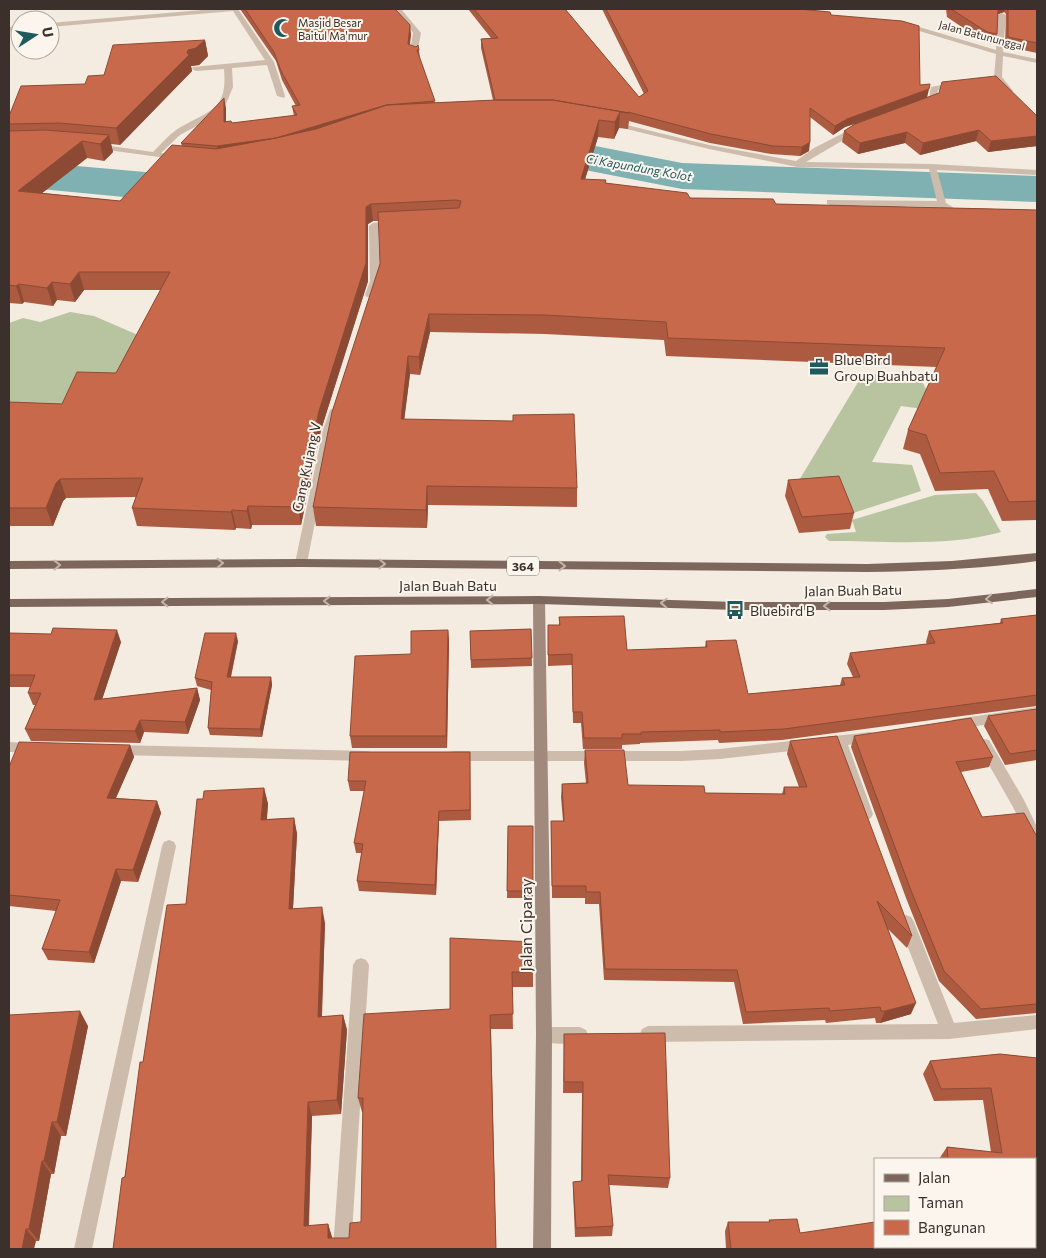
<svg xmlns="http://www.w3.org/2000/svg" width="1046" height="1258" viewBox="0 0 1046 1258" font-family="Commissioner,sans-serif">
	<rect width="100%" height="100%" fill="#f4ebe1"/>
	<path fill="#b8c4a0" d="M70,312L94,316L138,335L127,375L72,402L9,419V323L23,318L40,322Z
		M863,374L919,376L938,411L901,406L872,462L912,465L921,491L850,514L792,492Z
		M976,493L983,501L1001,532C950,547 882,541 829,541L825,537L827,534L856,532L852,520L935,495Z"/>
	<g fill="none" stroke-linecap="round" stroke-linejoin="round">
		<path fill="#7fb0b2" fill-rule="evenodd" d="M503,132L534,134L682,163L1037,176V202L682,189L534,160L503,158L488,154L482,145L488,136Z
			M9,160L224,179L240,182L246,192L240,202L224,205H208L9,186Z"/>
		<path fill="#cdbbac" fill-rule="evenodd" d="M214,9H238L274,62L285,96L284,98L277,96L267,65L232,68L233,87L225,106L213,117L180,135L161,153L181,156V160L93,148L92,146L96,144L153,152C161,144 168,136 176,130C207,110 228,113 224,69L196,71L192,69L193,67L265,60L233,11L50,27V23Z
			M395,9H401L421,33L417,54L410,52L413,33Z
			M1002,13L1006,15L1003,52L1037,59V63L1003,56L1002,77L1013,91L1009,93H1006L994,77L996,54L899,25L906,23L996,50L998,15Z
			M20,26V30L9,31V27Z
			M957,82H960V86L938,90L936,102L922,106L918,104L929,99L931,87Z
			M610,121L709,145L796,161L814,148L859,125H862V129L806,162L932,164L1037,170V175L937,170L946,203L954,208L967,209L968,211C960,217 948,212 940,207L830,205L827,204V200L937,201L929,169L797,167L709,149L610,125Z
			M394,221L397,222V226L378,228L380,281L373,297H367L365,295L370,281L369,226L373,223Z
			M335,407L340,410L333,430L307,563L301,567L295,563L323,430L330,410Z
			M1037,707V717L957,729L952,728L950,724L952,720L957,719Z
			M870,732L875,733L877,737L875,741L848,745L873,814L871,818L866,820L861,818L859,814L835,746L720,759L681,761H454L449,760L447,756L449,752L454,751H681L720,749Z
			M984,739L989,740L1024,800L1037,827V847L1032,845L1013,807L977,744L979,740Z
			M9,742L39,744L41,748L39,752H9Z
			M116,745L366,751L371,752L373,756L371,760L366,761L116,755L111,754L109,750L111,746Z
			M169,840L174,842L176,846L92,1249H74L162,846L164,842Z
			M906,915L911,917L914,922L954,1023L1037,1015V1029L949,1039L648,1042L642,1039L640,1034L642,1029L648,1026L938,1024L898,922L901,917Z
			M361,958L366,960L369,965L351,1249H333L353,965L356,960Z
			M544,1027H580L586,1030L588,1035L586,1040C574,1045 550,1045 538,1040L536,1035L538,1030Z"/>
		<path fill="#a18a7d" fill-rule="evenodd" d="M539,596L545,600L552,1035L551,1249H533L536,1035L533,600Z"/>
		<path fill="#7d675c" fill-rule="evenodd" d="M1037,553V561C981,569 924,571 867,572L301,567L9,569V561L301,559L867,564L952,561Z
			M1037,589V597L948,607L884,610H737L539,604L9,607V599L539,596L737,602H884L948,599Z"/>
	</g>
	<path fill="#ac5a40" d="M240,9H395L411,34L410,45L419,50L420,59L435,103L493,100L481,48V39L491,38L468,9H565L639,97L644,94L602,9H799L831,15L920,85L927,97L1037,116V146L988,152L976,141L920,155L905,143L858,154L842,142L844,131L855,124L845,127L833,135L810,117L809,151L800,156L771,154L710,143L629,121L628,129L619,128L614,139L598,137L585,179L690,198L776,204L1037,210V520L1002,521L988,489L935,491L920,454L903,449L908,430L937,367L666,356L664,340L545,334L430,332L420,375L410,374L404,419L577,488V507L428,505L427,528L316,526L313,507L380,264L379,221H373L368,224V281L321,430L301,525H252L251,529L236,528L235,530L137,526L132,508L136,497L66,498L63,501L53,526H9V402L62,404L116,373L161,290H84L75,302L57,300L53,306L24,302L22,304L9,303V124L85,84L104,75L205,40L208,56L199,65L191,66L192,71L120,145L111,144L113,152L104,161L87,158L42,193L120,201L182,146L181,143L226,108V122L232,123L294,116L292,106H296L282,80L276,61Z
		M946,9H1037V53L1005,46L1006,14L1004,12L998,14L997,34L994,44L984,42L947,17Z
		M788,480L854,513L850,529L799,533L785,496Z
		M1037,615V706L782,740L719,743L718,740L640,743V744L622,745V749H583L581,723H573L572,665L548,666V625H559V617L627,650L705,647L706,641L748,694L840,685L842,678L853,677L847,664L850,653L927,644L926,642L929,631L1000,623L1001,619Z
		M531,629L532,666L471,668L470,631Z
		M448,630L449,642L447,748H352L350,736L411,654Z
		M9,633L121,642L102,699L197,688L200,700L188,734L144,732L140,743L31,741L25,729L35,705H33L28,693L30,687H9Z
		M238,641L231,677H271L272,685L262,737L210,735L208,728L211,690L197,686L195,678Z
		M1037,709V760L1005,765L984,726L988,716Z
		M854,736L993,757L989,767L961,772L982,817L1037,836V1014V1013L976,1019L939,981L906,898L851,747Z
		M790,741L912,936L907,948L888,929L911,1014L880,1023H876L875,1018L826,1023L825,1020L743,1024L734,982L604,980L599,904H585V898H552L551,821H563L561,797L562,784L586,783L584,763L585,750L628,785L705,793L782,794L784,787H799L787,754Z
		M130,745L134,757L116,798L157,801L161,813L138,882L121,881L94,963L48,960L42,949L56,911L9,906V767Z
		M470,752L471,820L439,821L436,895L359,891L357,881L362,853H356L354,843L365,791H350L348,781Z
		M264,788L268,804L267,819L294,818L297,834L293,909L325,923L322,1017L343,1015L347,1030L341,1114L312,1116L309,1226L328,1224L332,1238H349L361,1222L363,1112H362L358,1098L450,1009L533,942V987H512L513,1029H491L496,1249H113L143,1062L186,904L203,799Z
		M508,826H533V898H507Z
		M9,1015L88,1026L66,1136H61L54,1174H51L39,1241H36L9,1249Z
		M564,1034L670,1178L668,1188L609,1185L613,1226L612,1236L575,1237L573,1191V1182L581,1181L582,1093H563Z
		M1000,1054L1037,1058V1249H956L955,1247H1035V1159H939L947,1147L991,1152L983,1100L934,1101L923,1074L930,1061Z
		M769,1220L800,1233L906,1249H726L725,1231L728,1222H769Z"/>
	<path fill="#8c4a34" d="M998,9H1005L1004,12L996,15Z
		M410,25L411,34L408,53V44Z
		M205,40L208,56L199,65L191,66L192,71L120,145L116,128L188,50Z
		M929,89L927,98L845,127L833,135L835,126L847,119Z
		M224,98L226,108V131L224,122Z
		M386,105V114L219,156L217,146Z
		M620,112L619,128L614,139L615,122Z
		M599,120L598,137L580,196L581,179Z
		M979,130L976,141L920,155L923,143Z
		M907,132L905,143L858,154L860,143Z
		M109,135L113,152L104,161L100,144Z
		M1037,136V146L988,152L991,141Z
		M82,141L87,158L23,208L18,191Z
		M810,142L809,151L800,156L802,147Z
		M371,204L373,221L368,224V281L321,430L301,525L298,507L319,411L366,207Z
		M79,272L84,290L75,302L70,284Z
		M52,282L57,300L53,306L47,288Z
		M19,284L24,302L22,304L16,286Z
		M429,314L430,332L420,375L419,357Z
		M408,356L410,374L402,438L401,419Z
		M60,479L66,498L63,501L53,526L46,508L56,483Z
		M427,486L428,505L427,528L426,510Z
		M248,506L252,525L251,529L247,511Z
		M232,510L236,528L235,530L231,512Z
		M117,630L121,642L98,712L94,700Z
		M448,630L449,642L447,748L446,736Z
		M236,633L238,641L229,685L227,677Z
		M271,677L272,685L262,737L260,729Z
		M197,688L200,700L188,734L185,722Z
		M140,720L144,732L140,743L135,731Z
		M130,745L134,757L111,809L107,798Z
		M264,788L268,804L265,836L261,820Z
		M157,801L161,813L138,882L133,870Z
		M439,811V821L436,895L435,885Z
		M294,818L297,834L292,925L289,909Z
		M116,869L121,881L94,963L89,952Z
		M322,907L325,923L321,1032L318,1017Z
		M916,1003L911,1014L880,1023L885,1011Z
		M80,1011L88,1026L66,1136L57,1122Z
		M343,1015L347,1030L341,1114L337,1100Z
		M308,1102L312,1116L308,1239L304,1226Z
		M52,1122L61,1136L54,1174L44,1161Z
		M42,1161L51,1174L39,1241L29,1229Z
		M328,1224L332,1237V1249L328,1238Z
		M26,1229L36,1241L34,1249H22Z"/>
	<path fill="#c8694b" stroke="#8c4a34" d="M245,9H395L410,25L408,44L416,47L418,45L419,50H417L435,101L386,105L276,138L217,146L181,143L224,98V122L231,121L232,123L297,115L292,106L300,105L281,71L274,52Z
		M474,9H565L639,97L648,91L606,9H799L830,12L831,15L902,21L919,26L920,85L930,84L929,89L847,119L835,126L810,108V142L802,147L773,146L711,134L628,112L629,113L553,100H495L481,39L498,38Z
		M951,9H998L997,34L987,32Z
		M1008,9H1037V43L1008,37Z
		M205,40L196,48L188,50L187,53L189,55L116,128L59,123L9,124V116L21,86L85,84L88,76L104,75L113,45Z
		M996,76L1037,116V136L991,141L979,130L923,143L907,132L860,143L844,131L855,124L939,93L942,82Z
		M496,100H553L629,113L620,112L615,122L599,120L581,179L606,180L605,183L687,193L690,198L773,199L776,204L1037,210V501L1009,502L994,471L940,473L926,435L908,430L945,348L668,338L666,322L545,315L429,314L419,357L408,356L401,419L513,421V415L574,414L577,488L427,486L426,510L313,507L332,412L380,264L378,212L459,208L461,201L456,200L371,204L366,207V263L319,411L298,507L248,506L247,511L232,510L231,512L132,508L143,478L60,479L56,483L46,508H9V402L62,404L77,372L116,373L170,272H79L70,284L52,282L47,288L19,284L16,286L9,285V131L45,130L109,135L100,144L82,141L18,191L120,201L172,145L216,149L276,138L316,129L387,105Z
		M839,476L854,513L802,517L788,480Z
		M1037,615V695L784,729L720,732V730L641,732V734H622V738H584L582,712H573L572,654L548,655V625H560L559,617L624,616L627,650L707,647L706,641L736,640L748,694L845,685L842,678L860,677L850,653L935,643L929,631L1003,623L1001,619Z
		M53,628L117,630L94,700L197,688L185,722L140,720L135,731L25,729L41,693H28L35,675H9V633L51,634Z
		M531,629L532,658L471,660L470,631Z
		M448,630L446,736H350L355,656L411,654V631Z
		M205,633H236L227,677H271L260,729L208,728L212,682L195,678Z
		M1037,709V750L1010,754L988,716Z
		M971,718L993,757L956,762L982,817L1024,813L1036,835L1037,836V1004L981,1009L944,971L910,888L854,736Z
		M837,736L912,936L877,901L916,1003L885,1011H881L880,1007L830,1011L829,1008L746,1012L737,970L605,969L600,892H586V886H552L551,821H564L562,784L588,783L585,750H624L628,785L704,786L705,793L785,794L784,787H807L790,741Z
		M19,742L130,745L107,798L157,801L133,870L116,869L89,952L42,949L60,900L9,895V767Z
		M350,752H470V810L439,811L435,885L357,881L363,844L354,843L366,781H348Z
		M264,788L261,820L294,818L289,909L322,907L318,1017L343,1015L337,1100L308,1102L304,1226L328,1224V1238H349L350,1223L361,1222L363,1098H358L364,1014L450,1009V938L533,942V972H512L513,1014L490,1015L496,1249H113L122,1178L125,1177L140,1062H143L167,905L186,904L197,799H203L204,791Z
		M508,826H533V891H507Z
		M80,1011L57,1122H52L44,1161H42L29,1229H26L22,1249H9V1015Z
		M665,1033L670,1178L608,1175L613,1226L576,1228L573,1182L582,1181L583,1082H564V1034Z
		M1000,1054L1037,1058V1249H965V1247H1035V1159H948L947,1147L1002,1153L991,1088L941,1089L930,1061Z
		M797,1219L800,1233L875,1222V1247H906V1249H731L728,1222H770L769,1220Z"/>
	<defs><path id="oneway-chevron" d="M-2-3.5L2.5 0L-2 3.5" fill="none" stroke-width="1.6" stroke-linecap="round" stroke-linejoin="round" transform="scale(1.25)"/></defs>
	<g stroke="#c2b5ac">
		<use href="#oneway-chevron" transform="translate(220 563) rotate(-1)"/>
		<use href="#oneway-chevron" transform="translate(382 564) rotate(1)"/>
		<use href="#oneway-chevron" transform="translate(57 565) rotate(-1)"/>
		<use href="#oneway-chevron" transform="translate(562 566)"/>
		<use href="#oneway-chevron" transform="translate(989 599) rotate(175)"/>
		<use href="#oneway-chevron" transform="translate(490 600) rotate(180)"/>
		<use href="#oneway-chevron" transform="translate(327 601) rotate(180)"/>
		<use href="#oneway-chevron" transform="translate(165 602) rotate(180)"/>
		<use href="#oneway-chevron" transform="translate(664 603) rotate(-178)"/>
		<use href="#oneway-chevron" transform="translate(827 606) rotate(-180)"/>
	</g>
	<defs>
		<g id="mosque-bare" transform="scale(1.5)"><path d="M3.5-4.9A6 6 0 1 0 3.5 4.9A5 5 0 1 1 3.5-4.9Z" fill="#1f5a5e" stroke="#fbf5ee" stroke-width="2.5" paint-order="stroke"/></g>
		<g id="office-bare" transform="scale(1.5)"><path d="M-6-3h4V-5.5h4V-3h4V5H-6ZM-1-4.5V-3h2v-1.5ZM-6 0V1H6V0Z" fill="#1f5a5e" stroke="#fbf5ee" stroke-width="2.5" paint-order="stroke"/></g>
		<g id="bus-bare" transform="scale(1.5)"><path d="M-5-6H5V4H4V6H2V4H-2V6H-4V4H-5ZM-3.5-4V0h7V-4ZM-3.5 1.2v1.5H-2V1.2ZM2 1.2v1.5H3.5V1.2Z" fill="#1f5a5e" stroke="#fbf5ee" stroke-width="2.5" paint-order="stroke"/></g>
	</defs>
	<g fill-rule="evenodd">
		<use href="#mosque-bare" x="283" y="28"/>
		<use href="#office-bare" x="819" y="367"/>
		<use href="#bus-bare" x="735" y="610"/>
	</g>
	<g text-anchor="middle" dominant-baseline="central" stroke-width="4" stroke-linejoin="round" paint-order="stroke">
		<g font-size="11" fill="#3b302b" stroke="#fbf5ee" text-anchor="start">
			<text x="298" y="22">Masjid Besar<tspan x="298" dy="13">Baitul Ma'mur</tspan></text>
		</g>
		<g font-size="11" fill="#3b302b" stroke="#fbf5ee">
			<text transform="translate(982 35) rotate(15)">Jalan Batununggal</text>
		</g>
		<g font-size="12" font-style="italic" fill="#1f5a5e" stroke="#fbf5ee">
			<text transform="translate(639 167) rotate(10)">Ci Kapundung Kolot</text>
		</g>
		<rect fill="#fbf5ee" stroke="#756b66" stroke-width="1" x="507" y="556.5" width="32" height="19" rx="4"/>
		<g font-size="12" font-weight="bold" fill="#3b302b">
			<text x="523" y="566">364</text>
		</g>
		<g font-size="14" fill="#3b302b" stroke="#fbf5ee" text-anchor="start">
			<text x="834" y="359">Blue Bird<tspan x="834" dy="16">Group Buahbatu</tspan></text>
			<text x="750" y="610">Bluebird B</text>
		</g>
		<g font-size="14" fill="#3b302b" stroke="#fbf5ee">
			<text transform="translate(306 467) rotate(-78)">Gang Kujang V</text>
			<text x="448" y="585">Jalan Buah Batu</text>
			<text transform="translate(853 590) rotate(-1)">Jalan Buah Batu</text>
		</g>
		<g font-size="16" fill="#3b302b" stroke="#fbf5ee">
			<text transform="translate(525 925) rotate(-90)">Jalan Ciparay</text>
		</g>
	</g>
	<rect width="1046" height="1258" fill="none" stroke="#3b302b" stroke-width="20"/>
	<rect x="874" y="1158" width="162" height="90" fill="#fbf5ee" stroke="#aea6a0"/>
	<rect x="884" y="1174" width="25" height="8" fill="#7d675c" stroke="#aea6a0"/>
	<text x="918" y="1183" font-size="15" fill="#3b302b">Jalan</text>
	<rect x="884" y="1196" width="25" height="15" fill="#b8c4a0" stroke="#aea6a0"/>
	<text x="918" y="1208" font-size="15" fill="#3b302b">Taman</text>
	<rect x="884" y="1220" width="25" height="15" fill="#c8694b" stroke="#aea6a0"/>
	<text x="918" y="1233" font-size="15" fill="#3b302b">Bangunan</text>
	<g transform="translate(35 35) rotate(78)"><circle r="24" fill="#fbf5ee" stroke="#aea6a0"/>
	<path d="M0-4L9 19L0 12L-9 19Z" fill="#1f5a5e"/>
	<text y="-8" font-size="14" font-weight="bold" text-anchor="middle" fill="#3b302b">U</text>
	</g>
</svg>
